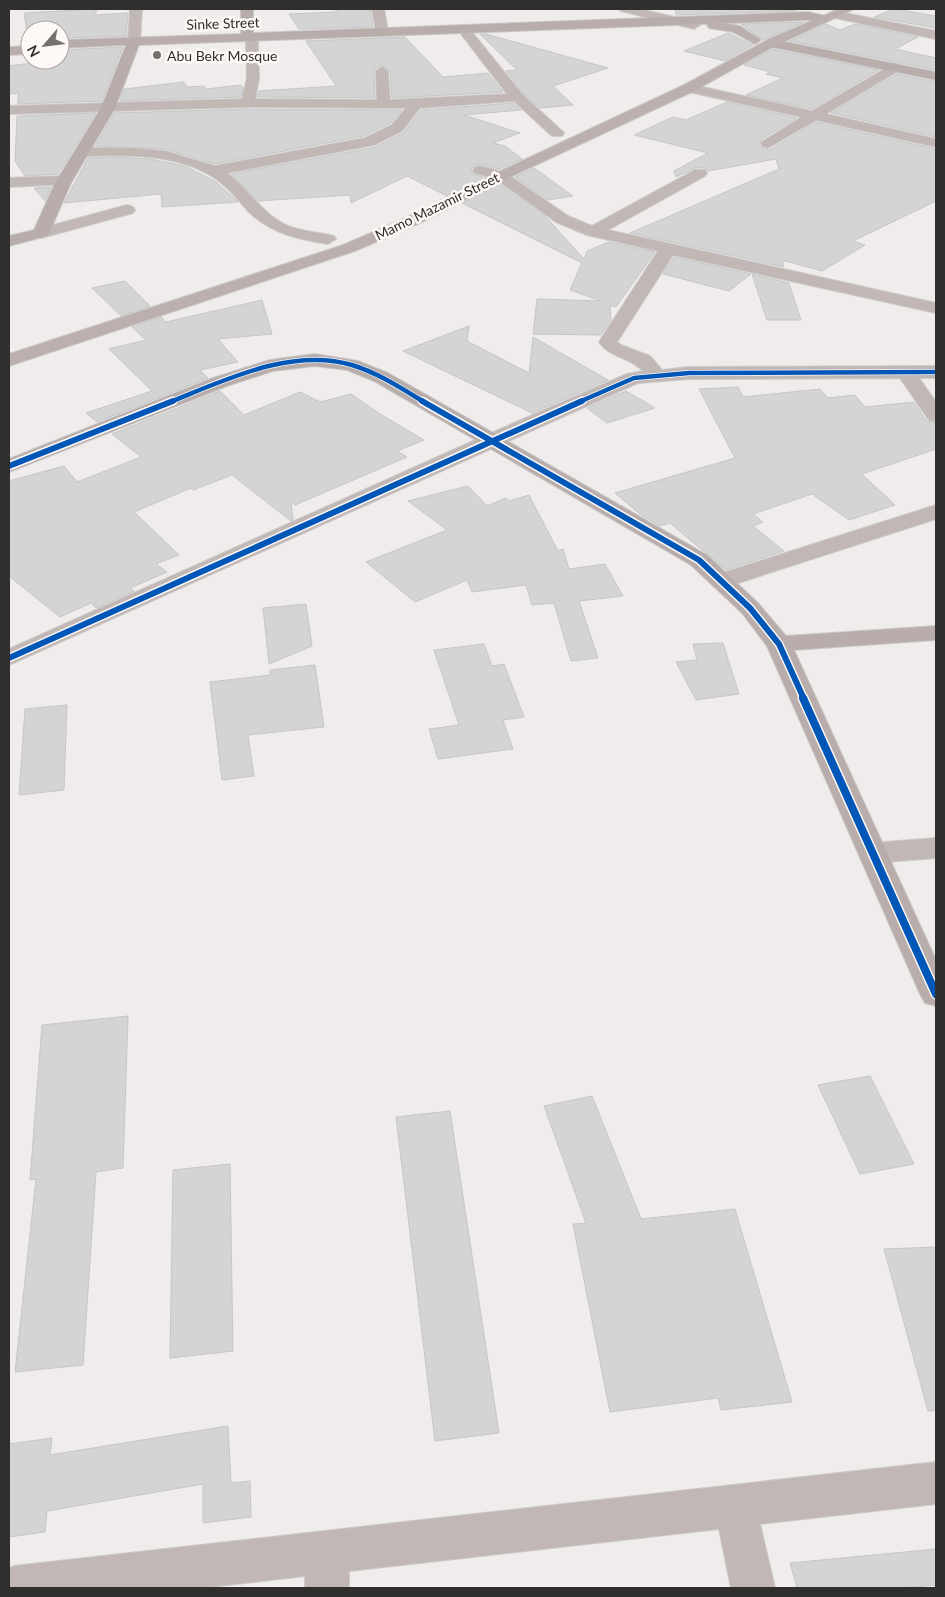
<svg xmlns="http://www.w3.org/2000/svg" width="945" height="1597" viewBox="0 0 945 1597" font-family="Lato,sans-serif">
	<rect width="100%" height="100%" fill="#efeceb"/>
	<path fill="#d5d4d4" stroke="#c6c6c6" d="M98,9L94,15L128,13L126,36L60,38V30H30L29,44L24,13Z
		M334,9H370L373,27L299,29L289,14L338,12Z
		M675,9H791L796,11L676,15Z
		M894,9L936,16V28L874,17Z
		M804,22L763,40L741,24Z
		M826,24L840,30L855,24L918,37L895,49L936,58V70L790,41Z
		M728,33L753,45L725,61L684,51Z
		M480,34H486L608,68L553,86L573,105L540,108L523,93L506,71L517,70Z
		M405,37L443,77L488,73L503,92L392,98L390,71L381,65L374,71L375,98L257,97L259,91L336,86L306,41Z
		M123,47L102,101L18,104V93L9,94V66L33,63L32,60H60V50Z
		M773,49L879,70L812,109L746,95L783,78L766,74L771,72L744,65Z
		M897,74L936,82V137L831,113Z
		M184,82L187,87L204,86L206,89L241,85L243,88L241,97L120,101L124,89Z
		M727,102L797,118L762,139L759,145L763,149L769,150L816,122L936,149V201L853,241L865,245L822,271L782,260L784,267L630,233L779,169L776,159L708,171L705,168H695L676,177L674,171L708,153L634,135L673,117L686,120Z
		M513,103L521,110L464,115L520,133L493,143L505,146L522,159L499,169L480,164L475,165L471,169L473,174L483,177L447,196L407,176L351,203L350,195L258,201L231,174L375,147L403,133L421,110Z
		M248,109L402,110L391,123L364,136L215,164L165,149L95,146L114,113Z
		M96,113L58,174L25,176L15,161L17,116Z
		M116,157L151,159L185,166L215,181L238,202L162,207L161,194L64,203L88,158Z
		M534,168L573,196L548,200L515,177Z
		M500,184L545,216L584,259L587,251L609,242L655,252L616,307L610,305L611,320L601,335L533,334L537,299L601,301L570,290L582,263L462,203Z
		M51,187L45,201L34,188Z
		M674,257L751,274L729,291L663,274Z
		M752,274L789,283L801,320H767Z
		M125,281L150,306L121,316L92,288Z
		M262,300L272,334L218,339L238,362L200,370L208,378L97,422L86,413L152,391L109,349L146,340L132,327L161,317L166,322Z
		M469,326L467,341L529,373L533,337L608,380L532,413L403,351Z
		M738,387L743,397L820,389L828,398L855,395L865,407L914,402L927,421L936,424V449L862,474L895,505L849,520L812,494L753,514L763,522L753,526L784,551L726,570L670,523L660,526L641,515L615,493L735,458L699,389Z
		M220,391L244,415L300,392L320,402L351,394L380,414L424,440L397,451L407,457L295,505L291,502L293,520L291,521L232,475L193,490L191,488L134,512L179,555L156,564L167,572L130,588L134,591L96,608L91,603L60,617L9,576V481L64,466L77,482L141,457L112,434Z
		M626,391L655,408L607,423L587,408Z
		M468,486L487,506L506,498L509,501L529,495L558,551L563,549L569,569L605,564L623,596L579,601L598,658L571,661L554,603L532,605L526,585L472,592L467,580L415,602L366,562L447,530L408,501Z
		M306,604L312,646L269,664L263,608Z
		M723,643L739,694L696,700L676,662L697,660L693,644Z
		M484,644L492,666L504,664L524,717L503,720L513,749L438,759L429,729L459,725L434,650Z
		M315,665L324,727L248,735L254,776L222,780L210,682L270,675V670Z
		M67,705L64,790L19,795L25,709Z
		M128,1016L123,1168L96,1172L83,1365L15,1372L36,1179L30,1180L42,1025Z
		M870,1076L914,1164L860,1174L818,1085Z
		M592,1096L641,1219L735,1209L792,1402L721,1410L718,1398L610,1412L573,1224L586,1223L544,1106Z
		M450,1111L499,1433L435,1441L396,1117Z
		M230,1164L233,1351L170,1358L173,1170Z
		M936,1247V1410L928,1411L884,1249Z
		M228,1426L231,1483L250,1481L251,1517L203,1523V1484L47,1511L45,1532L9,1537V1444L52,1438L50,1455Z
		M936,1549V1585L902,1588H797L790,1563Z"/>
	<g fill="none" stroke-linecap="round" stroke-linejoin="round">
		<g stroke="#cccaca" stroke-width="2">
			<path id="street" d="M130,9H142L140,41L134,45L128,41Z
				M372,9H384L388,32L386,35L382,36L376,32Z
				M619,9H639L698,22L700,25L694,29L621,11Z
				M834,11L936,31V39L830,17V13Z
				M467,30L471,31L522,94L564,133L562,136H552L514,101L420,108L402,131L374,145L227,173C248,189 263,215 288,226C303,232 319,232 334,236L336,239L328,244C298,239 271,234 248,211C238,200 229,188 216,179C178,153 126,155 82,156L75,152L82,148H132L165,151L215,166L365,138L392,125L406,108L248,107L9,114V106L242,99L247,78L246,42L252,38L258,42L259,78L255,99L377,100L376,71L382,67L388,71L390,100L507,94L461,34Z
				M895,63L901,67L900,70L826,114L936,139V147L816,120L768,148L763,147L761,144L763,141L802,117L689,92L682,88L689,84L812,111Z
				M480,166L506,173L568,216L592,226L695,170H705L707,173L705,176L608,230L936,303V313L673,255L617,342L621,345L650,356L662,370L689,367L936,366V378H919L936,402V422L929,420L900,378L689,379L638,383L9,665V649L482,437L627,374L643,371C630,357 610,358 599,342L658,251L587,235L556,222L496,179L475,173L473,170L475,167Z
				M64,176L72,181L69,184L9,187V178Z
				M127,205L133,207L135,210L133,213L41,238L33,233L35,230Z
				M936,505V519L729,586L721,588L713,586L709,581L713,576Z
				M936,838V858L873,863L863,860L859,853L863,846L873,843Z
				M936,1462V1504L760,1524L775,1588H731L719,1529L349,1571V1588H305V1576L201,1588H9V1568L14,1566Z"/>
		</g>
		<g stroke="#cccaca" stroke-width="2">
			<path id="secondary" d="M241,9H253V33L808,12L829,17L831,19L825,23L808,20L139,45L115,108L71,183L49,233L47,236L9,246V236L34,230L55,183L101,108L126,45L60,48V40L241,34Z
				M771,39L936,72V80L767,46L765,43Z
				M30,46V54L9,55V47Z
				M315,354L358,361L388,373L707,555L758,603L786,636L936,626V640L794,650L936,960V1006L925,1003L920,994L767,646L742,613L691,565L374,381L347,370L315,366L273,371L227,386L9,472V459L213,378L270,360Z"/>
		</g>
		<g stroke="#cccaca" stroke-width="2">
			<path id="primary" d="M839,9H854L775,46L694,91L506,179L420,223L355,251L9,366V354L343,245L408,217L496,173L684,85L767,40Z
				M713,21L740,26L761,40L755,44L733,32L709,28L707,25Z"/>
		</g>
		<use href="#street" fill="#c1b7b5" fill-rule="evenodd"/>
		<use href="#secondary" fill="#b8adaa" fill-rule="evenodd"/>
		<use href="#primary" fill="#bbb0ad" fill-rule="evenodd"/>
		<g stroke="#fef8f6" stroke-width="6">
			<path id="cycleway-far2" d="M170,402C225,380 292,347 352,365C378,373 401,388 424,402
				M579,402L634,378L689,373L936,372"/>
		</g>
		<g stroke="#fef8f6" stroke-width="9">
			<path id="cycleway-far1" d="M422,401L699,560L750,608L779,644L804,699
				M9,466L173,401
				M9,658L582,401"/>
		</g>
		<g stroke="#fef8f6" stroke-width="11">
			<path id="cycleway" d="M803,698L936,994"/>
		</g>
		<use href="#cycleway-far2" stroke="#0057b8" stroke-width="4.5"/>
		<use href="#cycleway-far1" stroke="#0057b8" stroke-width="6"/>
		<use href="#cycleway" stroke="#0057b8" stroke-width="8"/>
	</g>
	<circle fill="#747170" stroke="#fef8f6" stroke-width="2" cx="157" cy="55" r="5"/>
	<g text-anchor="middle" dominant-baseline="central" stroke-width="5" stroke-linejoin="round" paint-order="stroke">
		<g font-size="14" fill="#312f2e" stroke="#fef8f6">
			<text transform="translate(223 23) rotate(-2)">Sinke Street</text>
			<text transform="translate(437 206) rotate(-26)">Mamo Mazamir Street</text>
		</g>
		<g font-size="14" fill="#312f2e" stroke="#fef8f6" text-anchor="start">
			<text x="167" y="55">Abu Bekr Mosque</text>
		</g>
	</g>
	<rect width="945" height="1597" fill="none" stroke="#312f2e" stroke-width="20"/>
	<g transform="translate(45 45) rotate(242)"><circle r="24" fill="#fef8f6" stroke="#aca8a6"/>
	<path d="M0-4L9 19L0 12L-9 19Z" fill="#747170"/>
	<text y="-8" font-size="14" font-weight="bold" text-anchor="middle" fill="#312f2e">N</text>
	</g>
</svg>
